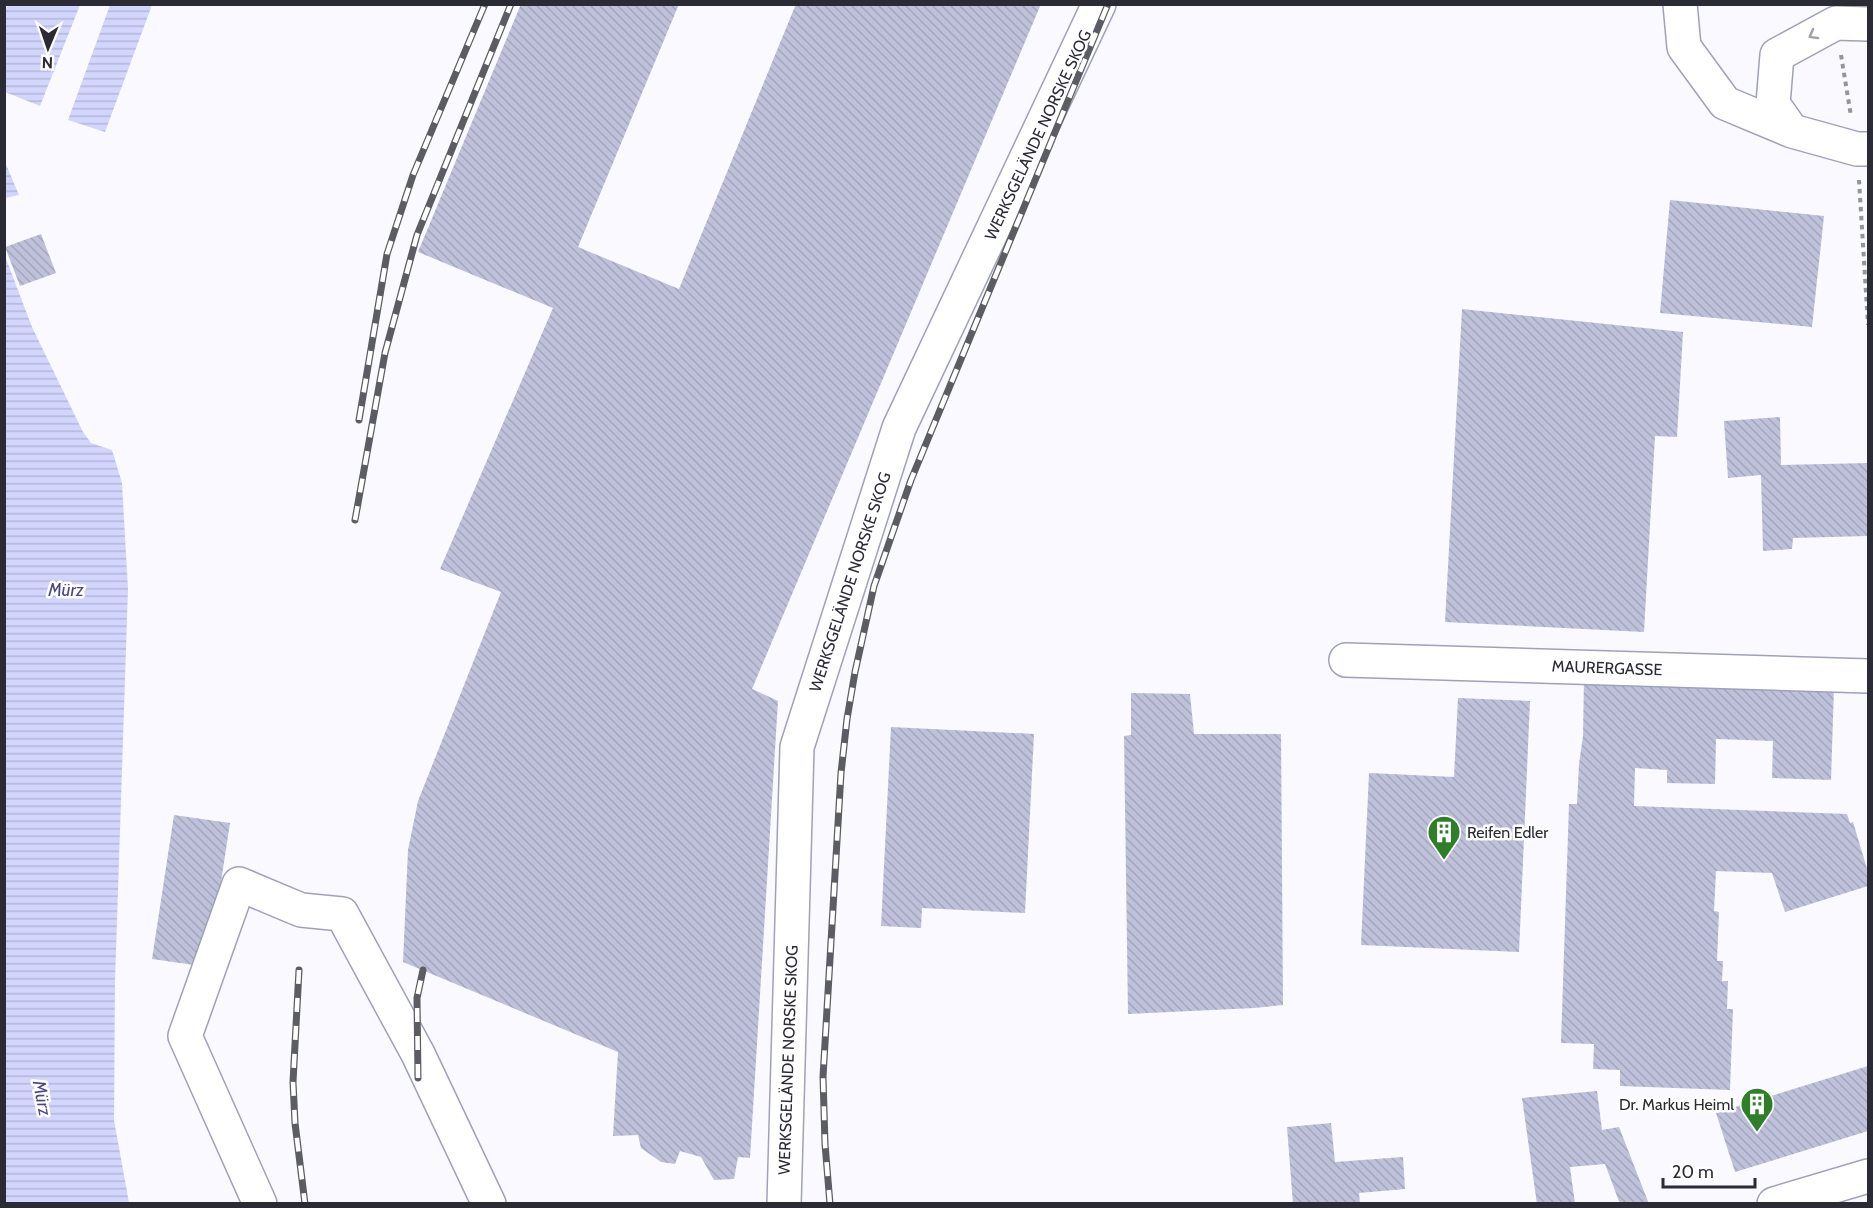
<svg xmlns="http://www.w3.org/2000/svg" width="1873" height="1208" viewBox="0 0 1873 1208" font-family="Cabin,sans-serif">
	<defs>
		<pattern id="water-rules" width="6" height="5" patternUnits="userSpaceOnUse" patternTransform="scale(1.5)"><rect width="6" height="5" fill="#d2d5fc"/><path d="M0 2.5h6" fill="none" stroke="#b4b7d9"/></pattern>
		<pattern id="building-back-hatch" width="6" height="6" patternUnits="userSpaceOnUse" patternTransform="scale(1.5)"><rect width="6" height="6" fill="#bfc1da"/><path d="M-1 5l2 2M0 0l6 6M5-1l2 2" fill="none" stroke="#a4a6bc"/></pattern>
	</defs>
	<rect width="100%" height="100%" fill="#f9f9ff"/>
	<path fill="url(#water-rules)" d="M8,5H80L40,106L5,92L4,14Z
		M110,5H152L105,132L68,120Z
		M4,162H5L19,195L5,198Z
		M5,256L32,327L83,432L91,443L112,450L122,483L128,589L115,981L114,1120L129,1203H5Z"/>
	<path fill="url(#building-back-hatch)" d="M521,4H679L578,247L679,289L796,4H1041L752,689L778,701L750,1158L738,1157L734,1179L714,1180L701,1157L680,1151L675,1164L661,1162L641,1148L638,1135L613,1136L618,1052L403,962L408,850L418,801L501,592L440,569L553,308L418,252Z
		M1670,200L1824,216L1812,327L1660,313Z
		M41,234L56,273L20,286L5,247Z
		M1462,309L1683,332L1677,437L1655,436L1644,632L1445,622Z
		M1780,417L1781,465L1868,463V536L1793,538L1792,549L1763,551L1761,475L1728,478L1724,421Z
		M1584,678L1834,687L1831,780L1772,778L1773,741L1716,739L1715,784L1667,783V770L1635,768L1634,806L1847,814L1850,823L1853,822L1868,872V886L1785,912L1772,873L1716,871L1714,911L1719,912L1717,961H1723L1722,981H1728L1727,1009H1733L1730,1090L1620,1086V1070L1593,1069L1594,1044L1561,1043L1569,804H1577L1579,764L1583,736Z
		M1131,693L1190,694L1194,734H1281L1283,1005L1254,1008L1128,1014L1124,736L1131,735Z
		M1458,698L1530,701L1519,952L1361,945L1369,773L1454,777Z
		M891,727L1034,734L1025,913L922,908L921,928L881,926Z
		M174,815L230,823L208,967L152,959Z
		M1868,1066V1131L1735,1172L1716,1113Z
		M1597,1091L1602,1130L1619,1127L1649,1204H1620L1605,1164L1570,1167L1575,1204H1537L1522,1098Z
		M1331,1123L1335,1162L1403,1157L1405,1189L1359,1193L1360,1204H1293L1287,1127Z"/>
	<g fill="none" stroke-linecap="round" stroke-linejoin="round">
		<g stroke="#9fa1b9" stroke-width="36">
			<path id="minor" d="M1680,4L1684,47L1725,103L1792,131
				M1868,24L1836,23L1777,55L1773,104L1792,131L1857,149H1868
				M1346,660L1868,676
				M260,1204L185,1036L239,884L301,910L342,914L418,1054L489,1204
				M784,1204L797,747L899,428L1099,4
				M1774,1204L1868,1176"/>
		</g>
		<path stroke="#94949c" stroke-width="4" stroke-dasharray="4.5 4.5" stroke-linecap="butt" d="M1841,55L1851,116
			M1859,180L1868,325"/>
		<use href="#minor" stroke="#fff" stroke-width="33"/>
		<g stroke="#5b5c64" stroke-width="7">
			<path id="rail" d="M359,420L387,254L413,175L485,4
				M355,520L385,353L417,235L511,4
				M299,970L293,1082L295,1123L305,1204
				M418,1078L417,998L423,970
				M830,1204L825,1144L823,1077L841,773L847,719L855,672L874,586L911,480L1108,4"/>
		</g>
		<use href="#rail" stroke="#fff" stroke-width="4.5" stroke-dasharray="14" stroke-linecap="butt"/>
	</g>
	<defs><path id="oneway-chevron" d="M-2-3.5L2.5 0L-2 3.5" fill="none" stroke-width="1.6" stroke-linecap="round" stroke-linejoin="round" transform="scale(1.5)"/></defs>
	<use stroke="#9fa0a4" href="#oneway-chevron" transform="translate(1813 35) rotate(151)"/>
	<defs>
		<g id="building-pin" transform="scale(1.725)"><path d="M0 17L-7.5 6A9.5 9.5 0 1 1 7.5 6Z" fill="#2f7f29" stroke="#fff"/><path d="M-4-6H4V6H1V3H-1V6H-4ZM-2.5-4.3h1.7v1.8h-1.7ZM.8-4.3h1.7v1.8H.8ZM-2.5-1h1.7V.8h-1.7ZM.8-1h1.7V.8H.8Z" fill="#fff"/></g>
	</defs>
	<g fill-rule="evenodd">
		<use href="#building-pin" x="1444" y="832"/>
		<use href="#building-pin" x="1757" y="1104"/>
	</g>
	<g text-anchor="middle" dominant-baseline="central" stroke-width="5" stroke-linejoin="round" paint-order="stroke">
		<g font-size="16" fill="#2a2b34" stroke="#fff">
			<text transform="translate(1038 135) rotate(-65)">WERKSGELÄNDE NORSKE SKOG</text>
			<text transform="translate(850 582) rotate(-72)">WERKSGELÄNDE NORSKE SKOG</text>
			<text transform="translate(1607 668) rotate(2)">MAURERGASSE</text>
			<text transform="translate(788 1060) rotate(-88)">WERKSGELÄNDE NORSKE SKOG</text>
		</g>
		<g font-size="16" fill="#2a2b34" stroke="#fff" text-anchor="start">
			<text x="1467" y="832">Reifen Edler</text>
			<text x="1734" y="1104" text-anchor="end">Dr. Markus Heiml</text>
		</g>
		<g font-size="18" font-style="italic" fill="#494884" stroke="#fff">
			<text x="66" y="590">Mürz</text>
			<text transform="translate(42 1098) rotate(79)">Mürz</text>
		</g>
	</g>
	<rect width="1873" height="1208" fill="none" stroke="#2a2b34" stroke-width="12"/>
	<g transform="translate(48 48) rotate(182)" stroke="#ffffff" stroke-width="4.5" paint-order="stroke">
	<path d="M0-4.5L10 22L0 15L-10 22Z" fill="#2a2b34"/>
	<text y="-9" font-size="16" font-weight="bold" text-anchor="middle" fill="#2a2b34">N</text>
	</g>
	<path d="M1663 1178v9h92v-9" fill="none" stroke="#2a2b34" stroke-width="3"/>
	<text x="1672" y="1178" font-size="18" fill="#2a2b34" stroke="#ffffff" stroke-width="4.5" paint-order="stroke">20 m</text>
</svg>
